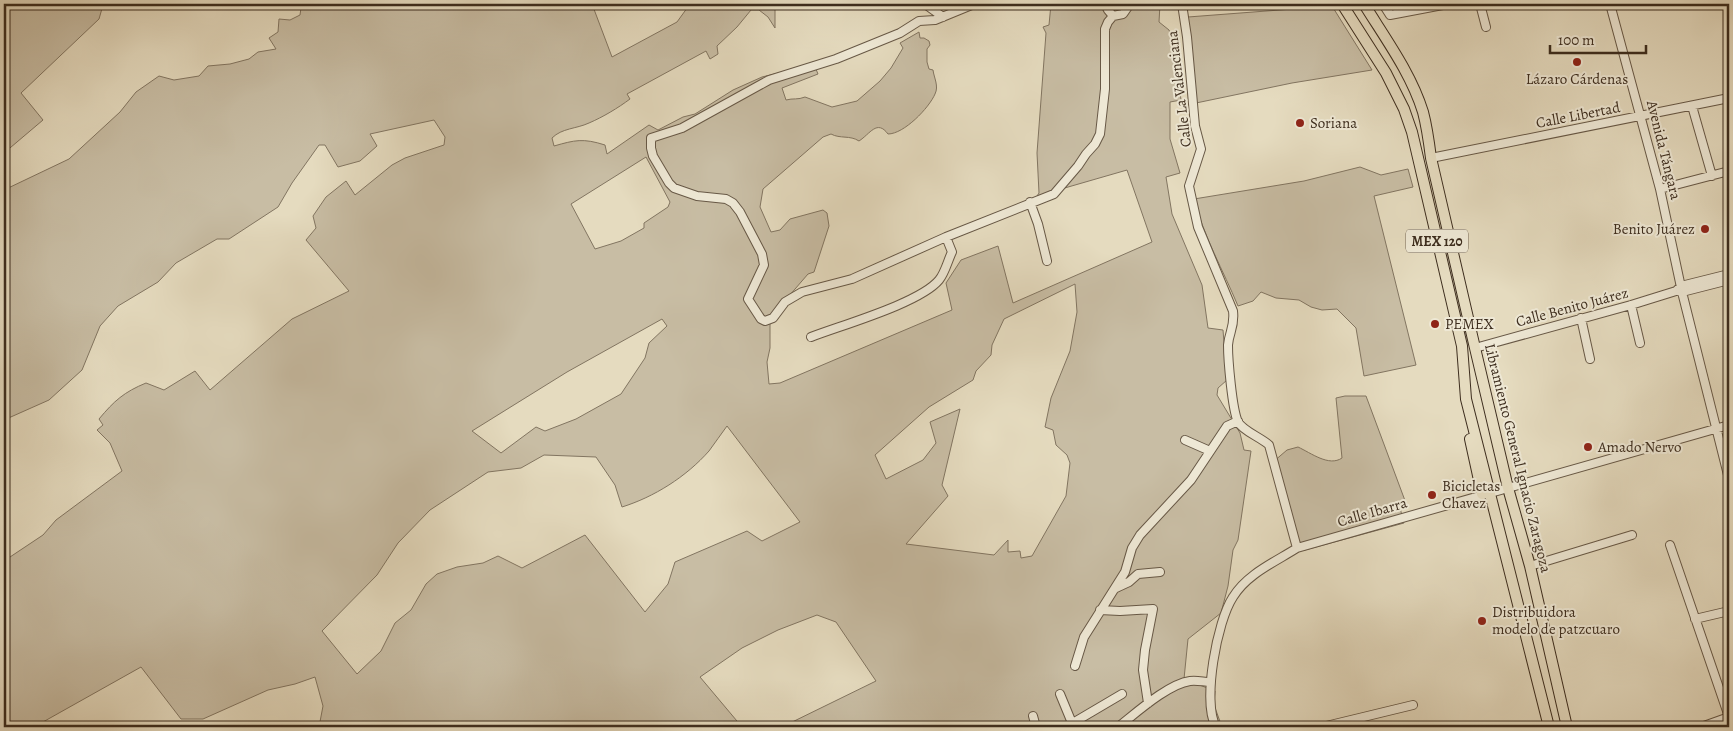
<svg xmlns="http://www.w3.org/2000/svg" width="1733" height="731" viewBox="0 0 1733 731" font-family="Alegreya,serif">
	<rect width="100%" height="100%" fill="#e5dbbf"/>
	<filter id="stains"><feTurbulence type="fractalNoise" baseFrequency=".004" numOctaves="4"/><feColorMatrix values="0 0 0 0 .2 0 0 0 0 .09 0 0 0 0 .02 0 0 0 .5 -.17"/></filter>
	<radialGradient id="worn" r=".72"><stop offset=".6" stop-color="#630" stop-opacity="0"/><stop offset="1" stop-color="#630" stop-opacity=".3"/></radialGradient>
	<path fill="#c8bda4" stroke="#827561" fill-rule="evenodd" d="M4,4H136L119,9L103,5L99,19L21,93L43,120L4,153Z
		M297,4H592L612,57L677,22L690,4H775V28L768,17L759,10H751L737,27L717,46L718,54L710,59L706,51L627,94L630,99C618,108 603,117 589,123C576,129 562,128 552,138L554,146C575,140 583,138 605,145L607,154L649,125L658,130L683,117L695,114L733,90L762,77L799,68L813,62L818,74L782,88L786,100C793,98 798,100 805,97L832,107L857,101L880,81L891,68L903,48L900,43L919,32L920,38H924L929,41L930,45L927,49V62L929,69L933,70C934,78 939,86 935,94C929,108 904,134 888,134C877,119 870,134 859,141C850,135 840,139 831,134L823,137L763,189L760,207L771,232L780,230L790,219L823,210L827,213L829,226L814,272L808,274L770,318V348L767,362L769,384L780,383L952,310L946,283L961,260L998,246L1013,303L1152,242L1127,170L1037,196L1039,193L1037,153L1046,33L1043,27L1049,25L1051,4H1160L1159,22L1169,30L1173,39L1181,100L1170,102V139L1180,173L1166,177L1172,214L1202,285L1208,328L1223,330L1227,380L1218,388L1217,395L1240,433L1244,450L1251,451L1238,540L1233,550L1228,586L1221,613L1188,639L1184,679L1215,691L1214,705L1222,727H782L876,681L836,622L817,615L778,630L742,648L700,677L742,727H319L323,706L315,677L295,684L268,690L203,719H181L141,667L34,727H4V561L43,535L56,520L122,471L110,443L97,430L103,425L99,419C114,401 124,392 146,383L164,390L195,371L210,390L292,319L349,291L306,240L316,228L313,216L326,197L346,181L355,195L392,165L405,158L444,145L445,137L434,120L370,134L377,146L360,161L338,167L325,145H319L292,183L278,207L229,239H217L176,263L158,282L118,306L100,326L82,370L49,400L4,420V190L69,159L120,112L136,92L159,76L174,80L199,76L208,66L230,64L249,59L258,52L276,49L269,38L278,32L279,19L290,20L300,15L301,8ZM646,157L670,202L668,207L644,223V228L621,241L595,249L571,204ZM1075,284L1077,312L1070,351L1051,398L1045,427L1053,430L1056,445L1067,455L1070,463L1066,496L1032,556L1021,558L1020,551L1008,552V540L994,555L906,544L948,496L942,485L960,409L930,422L936,443L923,460L886,479L875,455L929,407L973,380L976,371L991,355L992,345L1004,319ZM662,319L667,326L649,343L645,358L621,394L576,419L545,431L536,427L501,453L472,431L567,372ZM727,426L800,522L762,541L747,531L675,562L668,584L645,612L585,535L522,568L498,556L483,563L457,567L437,574L426,584L411,610L395,623L381,651L357,674L322,631L377,575L398,543L430,510L488,472L521,468L544,455L596,457L615,485L622,507C654,497 686,477 709,451C715,443 721,434 727,426Z
		M1332,6L1372,70L1292,83L1196,103L1188,17Z
		M1360,167L1381,175L1408,169L1413,187L1374,196L1416,365L1364,376L1356,328L1337,309L1322,310L1311,307L1299,300L1276,298L1261,292L1253,301L1238,306C1223,270 1204,237 1194,199L1304,181Z
		M1345,396H1366L1407,506L1400,508L1404,523L1305,550L1297,548L1273,462L1287,450L1298,447C1311,453 1329,467 1342,458L1336,398Z"/>
	<g fill="none" stroke-linecap="round" stroke-linejoin="round">
		<g stroke="#675846" stroke-width="10">
			<path id="minor" d="M925,4L943,17
				M974,4L935,20L919,21L900,33L836,59L769,80L682,128L651,138V148L653,156L669,183L674,188L697,196L726,199L733,203L740,212L762,254L764,265L748,299L761,319L765,321L773,318L785,302L802,292L852,279L946,237L1054,194L1078,166L1086,154L1095,144L1100,134L1105,89V29L1108,22L1113,16
				M1105,4L1108,10L1113,16L1123,14L1130,4
				M1182,4L1187,37L1195,126L1201,149L1189,186L1198,227L1233,311C1235,327 1229,332 1228,345C1228,359 1232,409 1238,422C1243,431 1260,437 1269,445L1297,548
				M1383,4L1390,15L1448,4
				M1480,4L1486,27
				M1610,4L1660,189L1682,292L1729,479
				M1692,106L1712,176
				M1431,158L1729,98
				M1660,189L1729,171
				M1030,202L1038,224L1047,261
				M1678,291L1682,292L1729,280
				M1631,305L1640,343
				M1581,318L1590,359
				M811,337C842,325 920,303 939,280C945,273 948,260 952,252L946,237
				M1475,348L1631,305L1676,291L1681,286L1729,274
				M1185,440L1210,451
				M1670,545L1729,717
				M1530,566L1632,535
				M1116,588L1129,582L1138,574L1160,572
				M1100,610L1120,611L1153,609L1145,650L1143,670L1148,703
				M1695,619L1729,611
				M1075,666L1084,637L1125,572L1132,548L1140,535L1191,480L1227,426L1238,421
				M1060,694L1072,723
				M1033,716L1036,727
				M1066,727L1122,694
				M1118,727C1136,713 1168,684 1190,681C1197,680 1204,682 1210,682
				M1216,727C1202,702 1217,621 1233,597C1247,574 1275,562 1297,548L1729,425
				M1322,727L1413,705
				M1701,727L1729,717"/>
		</g>
		<g stroke="#3d2d1e" stroke-width="12">
			<path id="major" d="M1342,4L1386,73L1404,109L1412,132L1462,346L1466,399L1549,727
				M1364,4C1385,38 1411,73 1423,112C1427,127 1429,142 1431,158L1475,348L1508,488L1530,566L1567,727
				M1470,439L1482,494"/>
		</g>
		<use href="#minor" stroke="#eee8d5" stroke-width="8"/>
		<use href="#major" stroke="#e5dbbf" stroke-width="10"/>
	</g>
	<g fill="#8f2418" stroke="#eee8d5" stroke-width="2">
		<circle cx="1577" cy="62" r="5"/>
		<circle cx="1300" cy="123" r="5"/>
		<circle cx="1705" cy="229" r="5"/>
		<circle cx="1435" cy="324" r="5"/>
		<circle cx="1588" cy="447" r="5"/>
		<circle cx="1432" cy="495" r="5"/>
		<circle cx="1482" cy="621" r="5"/>
	</g>
	<g text-anchor="middle" dominant-baseline="central" stroke-width="4" stroke-linejoin="round" paint-order="stroke">
		<rect fill="#eee8d5" stroke="#726555" stroke-width="1" x="1406" y="229.5" width="62" height="23" rx="4"/>
		<g font-size="14" font-weight="bold" fill="#3d2d1e">
			<text x="1437" y="241">MEX 120</text>
		</g>
		<g font-size="15" fill="#3d2d1e" stroke="#eee8d5" text-anchor="start">
			<text x="1577" y="79" text-anchor="middle">Lázaro Cárdenas</text>
			<text x="1310" y="123">Soriana</text>
			<text x="1695" y="229" text-anchor="end">Benito Juárez</text>
			<text x="1445" y="324">PEMEX</text>
			<text x="1598" y="447">Amado Nervo</text>
			<text x="1442" y="486">Bicicletas<tspan x="1442" dy="17">Chavez</tspan></text>
			<text x="1492" y="612">Distribuidora<tspan x="1492" dy="17">modelo de patzcuaro</tspan></text>
		</g>
		<g font-size="15" fill="#3d2d1e" stroke="#eee8d5">
			<text transform="translate(1179 89) rotate(-97)">Calle La Valenciana</text>
			<text transform="translate(1578 115) rotate(-11)">Calle Libertad</text>
			<text transform="translate(1664 150) rotate(76)">Avenida Tángara</text>
			<text transform="translate(1572 307) rotate(-15)">Calle Benito Juárez</text>
			<text transform="translate(1518 458) rotate(76)">Libramiento General Ignacio Zaragoza</text>
			<text transform="translate(1372 512) rotate(-16)">Calle Ibarra</text>
		</g>
	</g>
	<rect width="1733" height="731" fill="none" stroke="#e5dbbf" stroke-width="20"/>
	<rect x="5" y="5" width="1723" height="721" fill="none" stroke="#3d2d1e" stroke-width="2.5"/>
	<rect x="10" y="10" width="1713" height="711" fill="none" stroke="#3d2d1e"/>
	<path d="M1550 45v8h96v-8" fill="none" stroke="#3d2d1e" stroke-width="2.5"/>
	<text x="1558" y="45" font-size="15" fill="#3d2d1e" stroke="#eee8d5" stroke-width="4" paint-order="stroke">100 m</text>
	<rect width="100%" height="100%" filter="url(#stains)"/>
	<rect width="100%" height="100%" fill="url(#worn)"/>
</svg>
